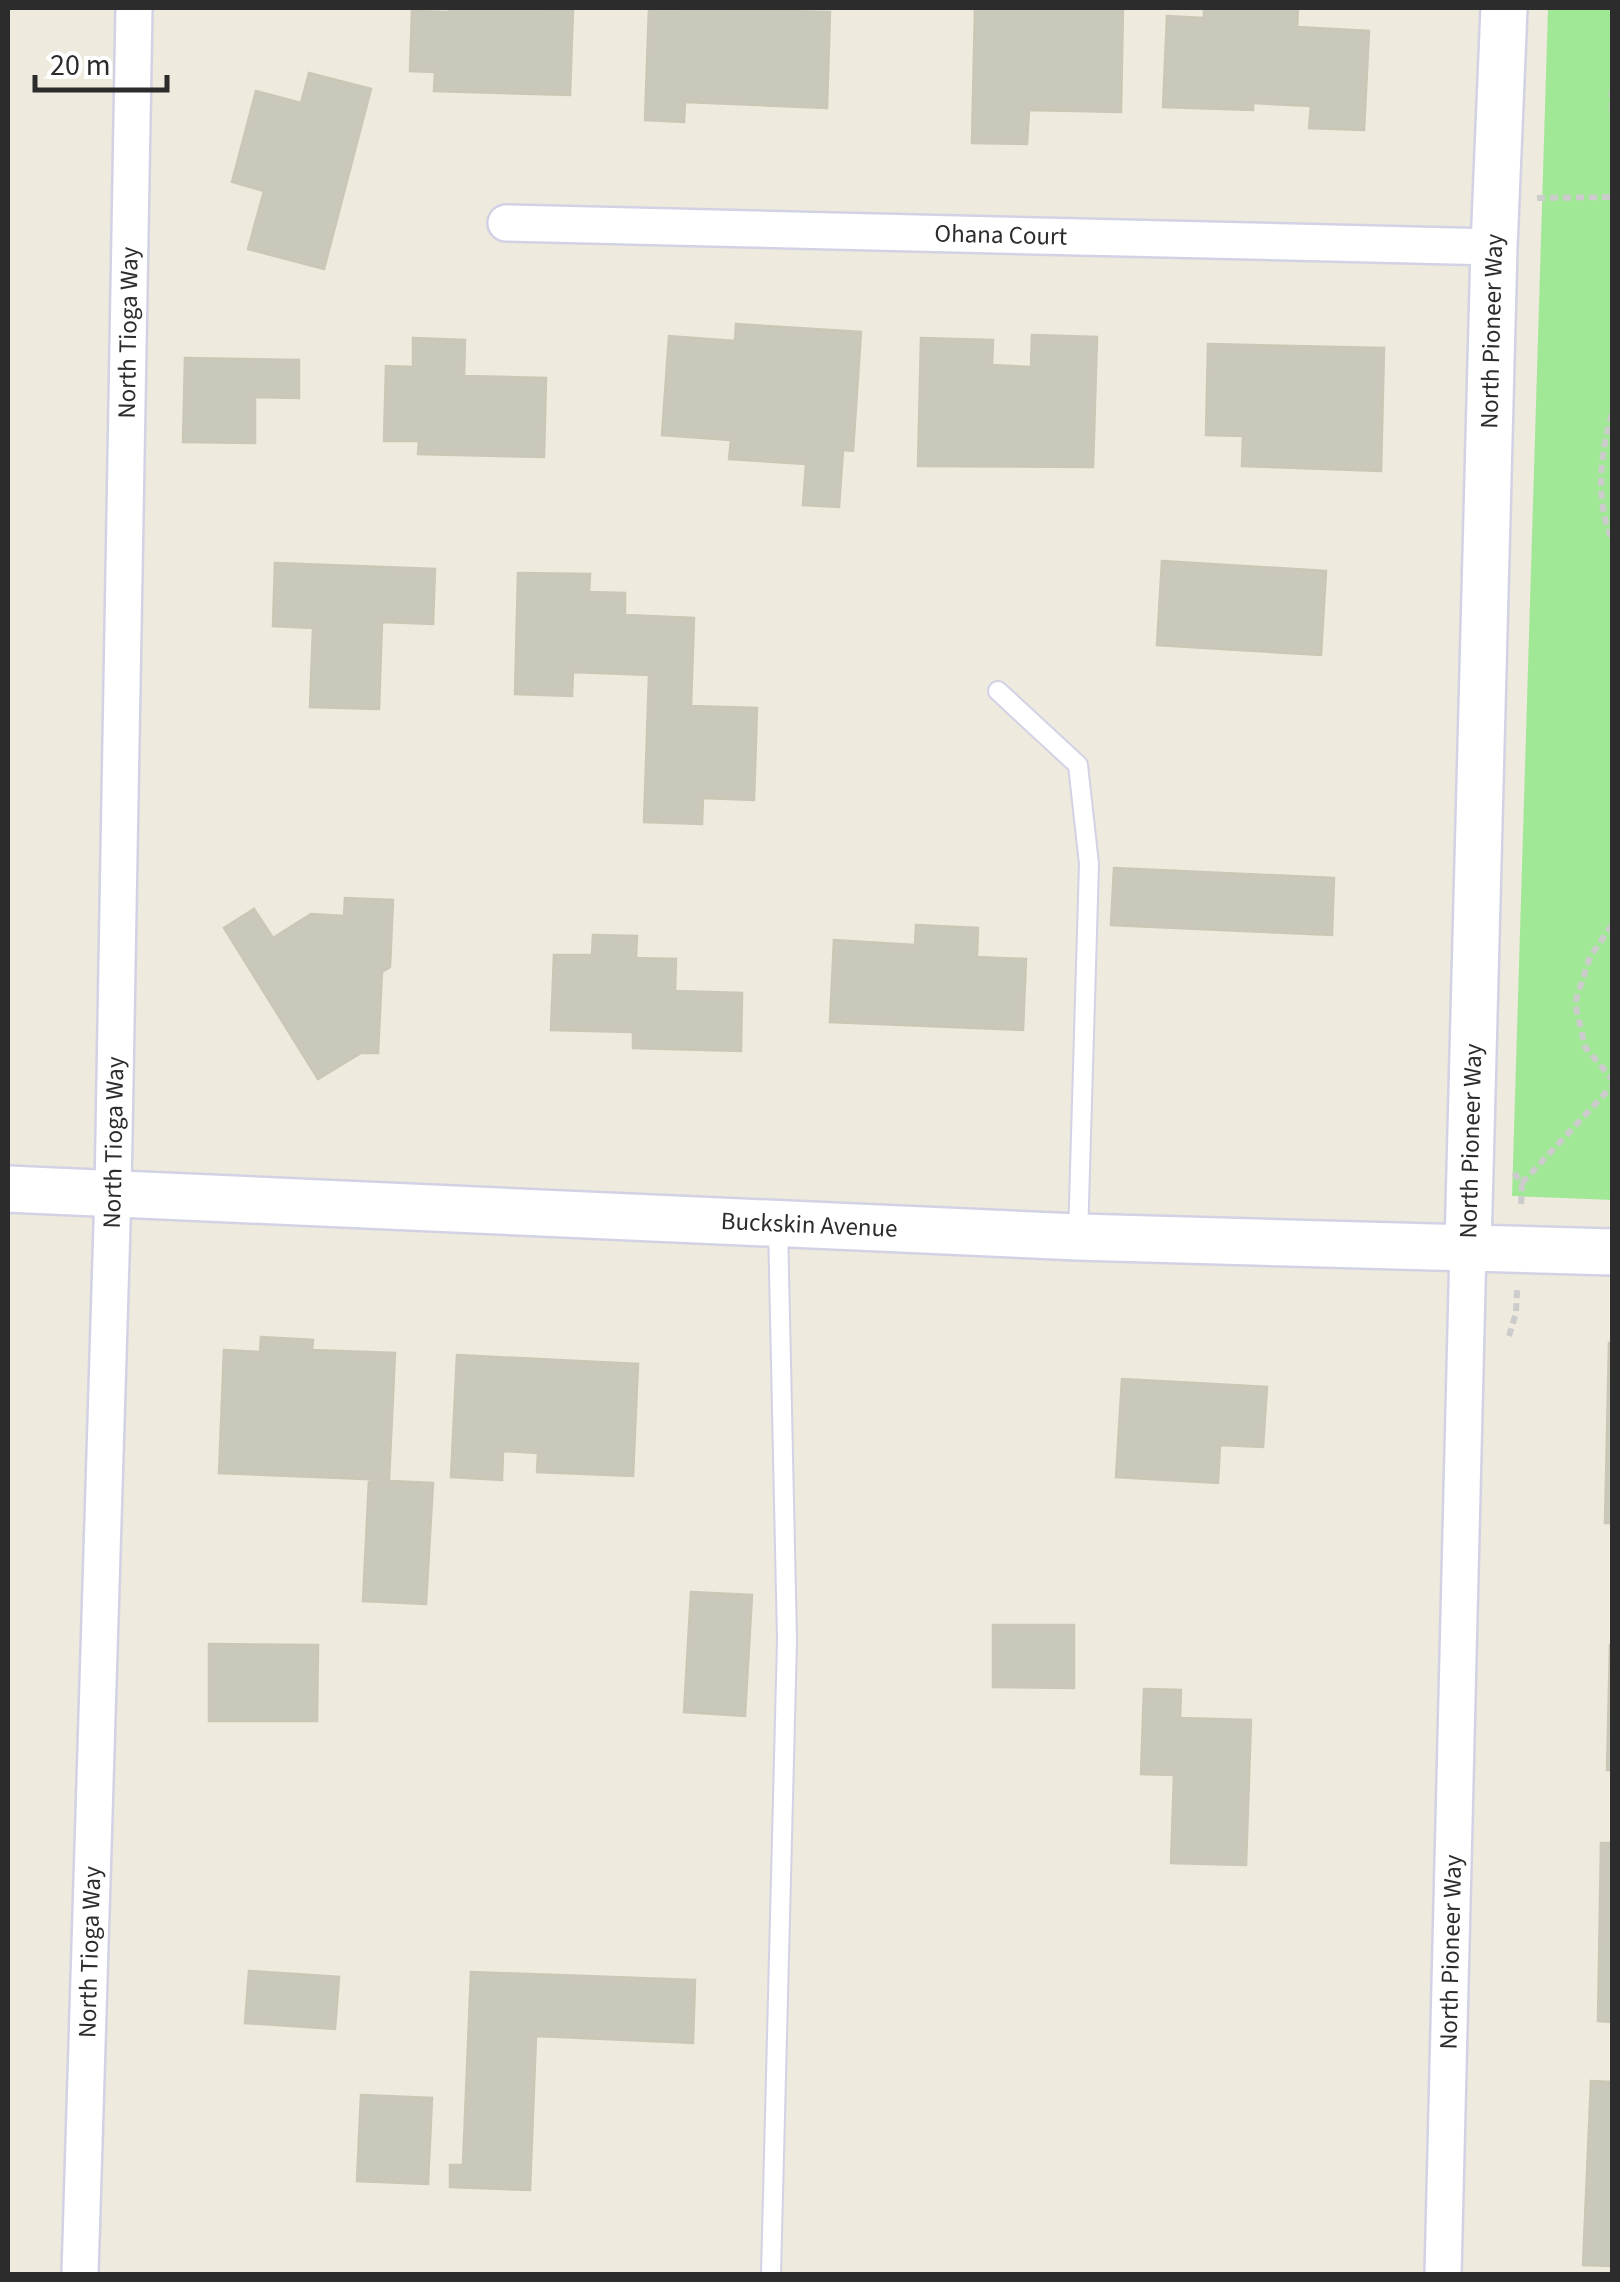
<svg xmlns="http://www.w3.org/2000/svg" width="1620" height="2282" viewBox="0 0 1620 2282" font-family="'Source Sans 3',sans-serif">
	<rect width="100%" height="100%" fill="#eeeadd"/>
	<path fill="#a0e896" d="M1548,8H1612V1200L1512,1196Z"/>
	<path fill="#c9c8bb" stroke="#cac7b6" stroke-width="2.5" d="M450,8L573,9L570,95L434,91L435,72L410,71L412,11L450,12Z
		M649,8L830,12L827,108L685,102L684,122L645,120Z
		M975,8H1123L1121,112L1029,110L1027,144L972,143Z
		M1204,8H1298L1297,27L1369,31L1364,130L1309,128L1311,106L1253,103V110L1163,107L1167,16L1204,18Z
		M309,73L371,89L324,269L248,249L264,191L232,182L256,91L301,103Z
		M736,324L861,332L853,451L843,450L839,507L803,505L806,464L729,459L731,440L662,435L669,336L735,341Z
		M1032,335L1097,337L1093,467L918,466L921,338L993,340L992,365L1031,367Z
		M413,338L465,340L464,376L546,378L544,457L418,454L419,441H384L386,366L413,367Z
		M1208,344L1384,348L1381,471L1242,466L1243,436L1206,435Z
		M185,358L299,360V398L255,397V443L183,442Z
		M1162,561L1326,571L1321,655L1157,645Z
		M275,563L435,569L433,624L382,622L379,709L310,707L313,628L273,626Z
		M518,573L590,574L589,592L625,593V615L694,618L691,706L757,708L754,800L703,798L702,824L644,822L649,675L573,672L572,696L515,694Z
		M1114,868L1334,878L1332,935L1111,925Z
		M345,898L393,900L390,967L382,972L378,1053H361L318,1079L224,928L254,909L273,938L311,914L344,916Z
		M916,925L978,928L977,957L1026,959L1023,1030L830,1022L834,940L915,945Z
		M593,935L637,936L636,958L676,959L675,991L742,993L741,1051L633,1048V1032L551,1030L554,955H592Z
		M261,1337L313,1340L312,1350L395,1353L389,1480L219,1473L224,1350L260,1352Z
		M1609,1343H1612V1523H1605Z
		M457,1355L638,1364L633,1476L537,1472L538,1453L503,1451L502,1480L451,1477Z
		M1122,1379L1267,1387L1263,1447L1220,1445L1218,1483L1116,1477Z
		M369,1480L433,1483L426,1604L363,1601Z
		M691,1592L752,1595L745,1716L684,1712Z
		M993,1625H1074V1688L993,1687Z
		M209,1644L318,1645L317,1721H209Z
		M1610,1645H1612V1770H1607Z
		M1144,1689L1181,1690L1180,1718L1251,1720L1246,1865L1171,1863L1174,1775L1141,1774Z
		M1601,1843H1612V2022L1598,2021Z
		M249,1971L339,1977L335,2029L245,2023Z
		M471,1972L695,1980L693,2043L536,2036L530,2190L450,2187V2165H463Z
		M1591,2081L1612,2082V2266L1583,2265Z
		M361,2095L432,2098L428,2184L357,2181Z"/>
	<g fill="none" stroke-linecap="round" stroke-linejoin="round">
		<g stroke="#d3d2e5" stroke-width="22">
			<path id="service" d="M998,691L1078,765L1089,864L1078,1237
				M771,2274L787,1640L778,1225"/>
		</g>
		<g stroke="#d3d2e5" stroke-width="40">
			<g id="minor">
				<path id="s1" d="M506,223L1494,247"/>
				<path id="s2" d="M80,2274L113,1192L134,8"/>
				<path id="s3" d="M1443,2274L1468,1246"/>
			</g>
		</g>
		<g stroke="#d3d2e5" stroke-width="50">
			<g id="tertiary">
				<path id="s4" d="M8,1189L1078,1237L1612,1252"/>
				<path id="s5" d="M1468,1246L1494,247L1504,8"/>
			</g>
		</g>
		<path stroke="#ccc" stroke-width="6" stroke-dasharray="8 5" stroke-linecap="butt" d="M1612,90V118
			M1537,198L1612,197
			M1612,414C1600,455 1595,499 1612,540
			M1612,925L1590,957L1575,1003L1585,1047L1612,1079
			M1514,1173L1522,1183L1521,1208
			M1522,1183L1612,1086
			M1509,1336L1516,1313L1517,1290"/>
		<use href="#service" stroke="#fff" stroke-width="18"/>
		<use href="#minor" stroke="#fff" stroke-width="35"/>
		<use href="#tertiary" stroke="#fff" stroke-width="45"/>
	</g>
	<g text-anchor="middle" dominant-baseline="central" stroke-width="8" stroke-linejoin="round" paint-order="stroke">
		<g font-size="25" fill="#2c2c2c" stroke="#fff">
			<text stroke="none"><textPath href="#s1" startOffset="495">Ohana Court</textPath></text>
			<text stroke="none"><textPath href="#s2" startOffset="1942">North Tioga Way</textPath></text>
			<text stroke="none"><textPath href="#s5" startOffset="915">North Pioneer Way</textPath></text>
			<text stroke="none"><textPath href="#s2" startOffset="1132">North Tioga Way</textPath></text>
			<text stroke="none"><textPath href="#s5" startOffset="105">North Pioneer Way</textPath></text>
			<text stroke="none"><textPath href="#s4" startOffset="802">Buckskin Avenue</textPath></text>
			<text stroke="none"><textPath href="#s2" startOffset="322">North Tioga Way</textPath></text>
			<text stroke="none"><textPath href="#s3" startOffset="322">North Pioneer Way</textPath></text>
		</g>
	</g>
	<rect width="1620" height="2282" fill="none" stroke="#2c2c2c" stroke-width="20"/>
	<path d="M35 75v15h132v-15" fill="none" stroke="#2c2c2c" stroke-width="5"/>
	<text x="50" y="75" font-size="30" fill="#2c2c2c" stroke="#ffffff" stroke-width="8" paint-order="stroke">20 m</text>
</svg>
